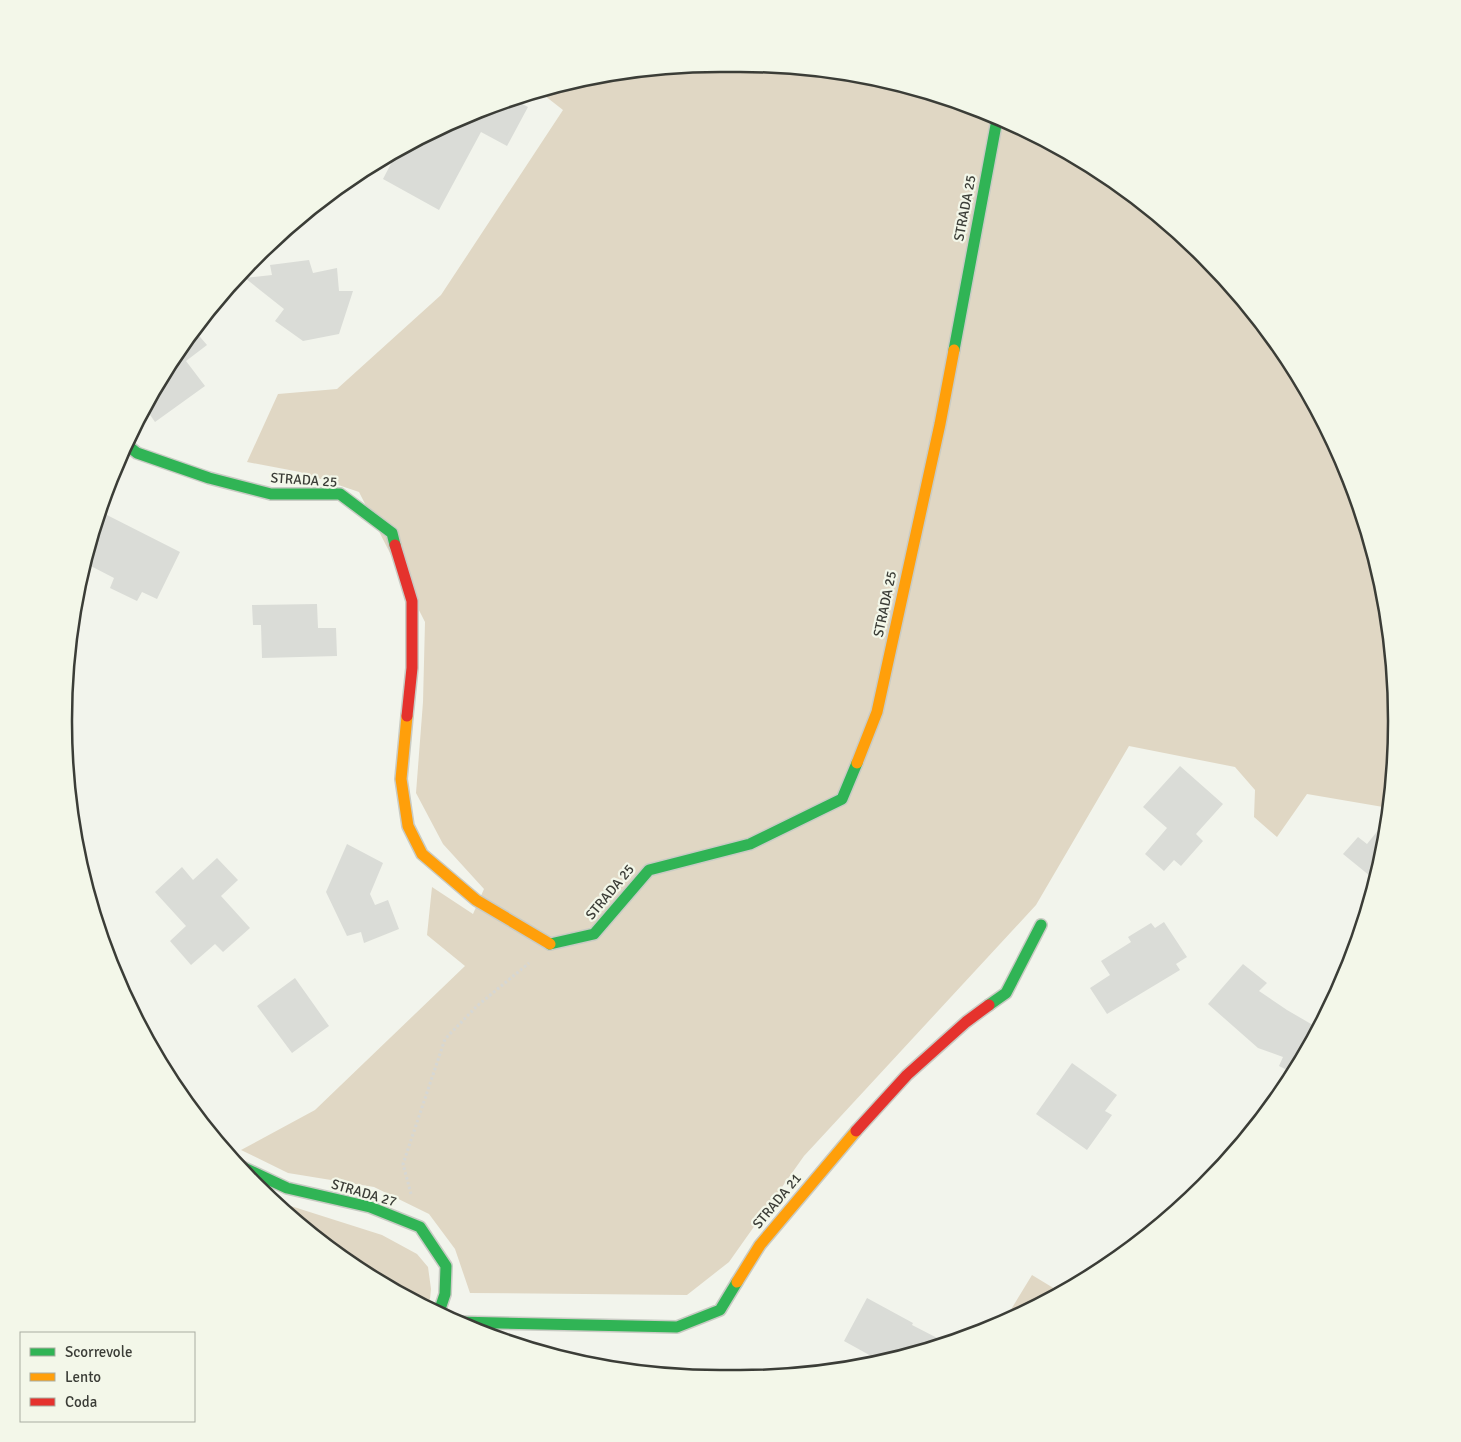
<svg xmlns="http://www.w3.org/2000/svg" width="1461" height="1442" viewBox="0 0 1461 1442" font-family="Signika,sans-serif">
	<rect width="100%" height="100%" fill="#f2f4ec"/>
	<path fill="#e0d7c4" d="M721,64L868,76L991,114L1105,174L1205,256L1286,356L1347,469L1385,593L1397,721L1389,808L1307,794L1277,837L1254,817L1255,790L1235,767L1129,746L1036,905L804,1156L729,1262L687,1295L470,1293L455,1249L429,1214L374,1187L288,1173L241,1150L315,1110L465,966L427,935L432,887L473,914L484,889L443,844L416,793L423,702L425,622L359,492L300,472L247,462L278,394L337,389L441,295L563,110L540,92L592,76Z
		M275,1201L382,1235L417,1254L428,1267L431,1289L430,1299L426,1305L356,1268Z
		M1032,1275L1060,1292L1004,1321Z"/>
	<path fill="#dadcd7" d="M515,100L528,107L507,146L481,132L439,210L383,179L397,152L469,114Z
		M309,260L313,273L337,268L339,291H353L339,334L303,341L275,321L284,309L245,278L272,275L270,265Z
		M195,331L207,345L186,361L205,386L155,422L146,409L174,356Z
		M101,512L180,552L157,599L142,592L137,601L110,588L114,578L85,563Z
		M317,604L318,628H336L337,656L262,658L261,625H253L252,605Z
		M1180,766L1223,804L1196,834L1203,841L1181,866L1174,860L1164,871L1145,854L1167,828L1143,807Z
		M1388,818L1385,849L1375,880L1343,854L1358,837L1367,844Z
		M347,844L383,863L370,894L375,905L388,900L399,929L364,943L361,932L347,936L326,892Z
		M217,858L238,880L221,896L250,928L223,952L215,944L191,965L170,941L186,926L155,892L182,867L193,880Z
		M1164,922L1187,957L1176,964L1180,970L1107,1014L1090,988L1110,975L1101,961L1131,942L1128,937L1151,923L1155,928Z
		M1243,964L1267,983L1259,991L1287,1010L1318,1028L1293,1073L1279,1066L1283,1057L1258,1048L1208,1004Z
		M295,978L329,1026L292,1053L257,1006Z
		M1072,1063L1117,1095L1105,1111L1112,1115L1087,1150L1036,1114Z
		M867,1298L913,1323L912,1325L945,1342L882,1362L844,1341Z"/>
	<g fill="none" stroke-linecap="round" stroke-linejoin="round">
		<g stroke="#c9cbc4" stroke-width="14">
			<path id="fast" d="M954,350L996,125V116
				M127,445L137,453L209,478L271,494H340L392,533L395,545
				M550,944L594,934L649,870L750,844L842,799L857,763
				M989,1005L1006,993L1041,925
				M240,1166L287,1188L370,1207L420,1227L446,1266L445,1294L439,1312
				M457,1322L677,1327L720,1310L737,1282"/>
		</g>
		<g stroke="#c9cbc4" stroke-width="14">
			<path id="slow" d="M407,716L401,779L408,826L422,854L476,900L550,944
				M857,763L877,712L940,424L954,350
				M737,1282L760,1245L856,1131"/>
		</g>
		<g stroke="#c9cbc4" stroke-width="14">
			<path id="jam" d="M395,545L412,601V668L407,716
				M856,1131L907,1075L966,1022L989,1005"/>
		</g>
		<path stroke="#d6d7d4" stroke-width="3" stroke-dasharray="2.5 2.5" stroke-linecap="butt" d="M411,1194L403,1164L445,1039L477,1006L529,963"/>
		<use href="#fast" stroke="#30b455" stroke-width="11"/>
		<use href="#slow" stroke="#ff9f0a" stroke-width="11"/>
		<use href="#jam" stroke="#e5322d" stroke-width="11"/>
	</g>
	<g text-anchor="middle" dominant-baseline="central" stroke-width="4.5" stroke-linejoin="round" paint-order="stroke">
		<g font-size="14" fill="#3b3d37" stroke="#f3f7e9">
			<text transform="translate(965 208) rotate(-79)">STRADA 25</text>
			<text transform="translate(304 480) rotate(4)">STRADA 25</text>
			<text transform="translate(885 604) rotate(-78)">STRADA 25</text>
			<text transform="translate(610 892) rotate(-50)">STRADA 25</text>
			<text transform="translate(364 1193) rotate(16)">STRADA 27</text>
			<text transform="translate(777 1201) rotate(-50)">STRADA 21</text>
		</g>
	</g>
	<path d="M0 0H1461V1442H0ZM720 72H740A648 648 0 0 1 1388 720V722A648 648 0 0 1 740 1370H720A648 648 0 0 1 72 722V720A648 648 0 0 1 720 72Z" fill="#f3f7e9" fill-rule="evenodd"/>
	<path fill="none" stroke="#3b3d37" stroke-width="2.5" d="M720 72H740A648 648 0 0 1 1388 720V722A648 648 0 0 1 740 1370H720A648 648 0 0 1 72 722V720A648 648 0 0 1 720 72Z"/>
	<rect x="20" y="1332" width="175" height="90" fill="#f3f7e9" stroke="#a9ada2"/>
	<rect x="30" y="1348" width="25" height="8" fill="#30b455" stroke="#a9ada2"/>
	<text x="65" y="1357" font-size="15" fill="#3b3d37">Scorrevole</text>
	<rect x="30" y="1373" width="25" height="8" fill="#ff9f0a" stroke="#a9ada2"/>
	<text x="65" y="1382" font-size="15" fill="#3b3d37">Lento</text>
	<rect x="30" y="1398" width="25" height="8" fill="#e5322d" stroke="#a9ada2"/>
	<text x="65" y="1407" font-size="15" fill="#3b3d37">Coda</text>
</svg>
